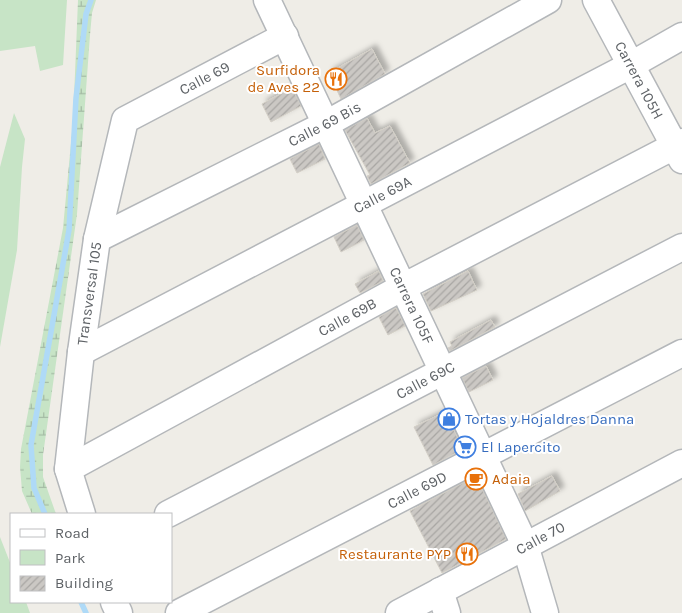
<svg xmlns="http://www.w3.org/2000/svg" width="682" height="613" viewBox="0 0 682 613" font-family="Karla,sans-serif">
	<defs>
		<pattern id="wetland-marsh" width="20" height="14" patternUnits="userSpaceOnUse" patternTransform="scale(1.25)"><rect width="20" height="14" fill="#c7e4c6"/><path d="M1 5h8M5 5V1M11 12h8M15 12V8" fill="none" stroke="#a5bca5"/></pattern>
		<pattern id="building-hatch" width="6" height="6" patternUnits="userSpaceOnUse" patternTransform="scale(1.25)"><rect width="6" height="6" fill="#cbc8c4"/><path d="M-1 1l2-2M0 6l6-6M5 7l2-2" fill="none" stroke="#a8a6a3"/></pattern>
		<filter id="shadow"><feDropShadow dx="4.5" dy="-4.5" stdDeviation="2.5" flood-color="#0004"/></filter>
	</defs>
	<rect width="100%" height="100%" fill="#efede7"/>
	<path fill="url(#wetland-marsh)" d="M78,0H96L92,13L90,35L77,214L43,455V477L56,514H32L22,491L20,467L21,449L63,228L73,122Z"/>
	<path fill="#c7e4c6" d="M0,0H67L63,65L40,71L35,46L0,51Z
		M14,113L25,139L22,167L17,250L0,347V167Z
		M0,537L11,565V602H26L30,613H0Z"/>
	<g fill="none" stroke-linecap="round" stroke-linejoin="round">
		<path stroke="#afdaf7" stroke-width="5.5" d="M45,514L34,488L31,445L69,230L76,98L86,14L91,0
			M81,602L86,613"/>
	</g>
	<path fill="url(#building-hatch)" stroke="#d3cfc6" filter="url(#shadow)" d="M372,49L385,74L341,99L329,73Z
		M292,88L301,106L271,122L262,104Z
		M367,118L375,133L390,126L410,163L371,184L367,176L370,175L345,130Z
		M319,144L325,159L297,173L290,159Z
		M357,225L364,240L341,252L334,237Z
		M379,271L383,281L360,293L355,284Z
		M468,271L477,290L431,311L423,294Z
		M396,308L405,326L388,335L379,317Z
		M491,320L495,327L450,351L448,348L452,346L450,342Z
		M486,366L493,380L469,392L462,378Z
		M445,412L463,449L433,465L414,427Z
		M476,476L506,539L442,573L410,511Z
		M552,476L560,491L525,511L518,494Z"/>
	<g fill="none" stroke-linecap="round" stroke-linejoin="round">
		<g stroke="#b4b7ba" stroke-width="29">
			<g id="minor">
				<path id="s1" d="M267,0L525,545L545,613"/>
				<path id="s2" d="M596,0L682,160"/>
				<path id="s3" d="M97,239L326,124L548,0"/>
				<path id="s4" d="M81,352L631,65L682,36"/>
				<path id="s5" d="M68,469L403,287L682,142"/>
				<path id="s6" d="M82,514L68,469L81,352L97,239L125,120L285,36"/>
				<path id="s7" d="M168,514L682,247"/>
				<path d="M440,591L447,613"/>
				<path d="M114,602L119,613"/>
				<path id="s8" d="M179,613L682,353"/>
				<path id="s9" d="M399,613L682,463"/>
			</g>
		</g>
		<use href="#minor" stroke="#fff" stroke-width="26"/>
	</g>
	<defs>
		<g id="restaurant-ring" transform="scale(1.125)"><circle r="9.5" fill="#fff" stroke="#e8710a" stroke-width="1.5"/><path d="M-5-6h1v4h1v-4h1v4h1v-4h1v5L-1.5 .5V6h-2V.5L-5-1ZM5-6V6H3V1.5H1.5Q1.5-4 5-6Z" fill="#e8710a"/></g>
		<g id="shop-ring" transform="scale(1.125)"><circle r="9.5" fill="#fff" stroke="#3f7fe0" stroke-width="1.5"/><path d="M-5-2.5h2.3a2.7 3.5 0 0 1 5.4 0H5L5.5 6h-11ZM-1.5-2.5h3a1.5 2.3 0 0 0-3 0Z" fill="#3f7fe0"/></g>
		<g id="supermarket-ring" transform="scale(1.125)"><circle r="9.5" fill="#fff" stroke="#3f7fe0" stroke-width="1.5"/><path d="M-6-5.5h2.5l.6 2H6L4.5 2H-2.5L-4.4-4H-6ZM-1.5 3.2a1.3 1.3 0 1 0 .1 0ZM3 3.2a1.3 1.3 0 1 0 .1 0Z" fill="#3f7fe0"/></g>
		<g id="cafe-ring" transform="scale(1.125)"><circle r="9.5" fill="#fff" stroke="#e8710a" stroke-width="1.5"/><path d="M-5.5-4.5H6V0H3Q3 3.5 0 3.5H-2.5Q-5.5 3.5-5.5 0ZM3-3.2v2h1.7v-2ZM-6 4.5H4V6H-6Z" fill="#e8710a"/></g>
	</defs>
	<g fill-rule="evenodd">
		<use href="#restaurant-ring" x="336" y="79"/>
		<use href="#shop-ring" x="449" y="419"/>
		<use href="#supermarket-ring" x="465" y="447"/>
		<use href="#cafe-ring" x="476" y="479"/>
		<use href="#restaurant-ring" x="467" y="554"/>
	</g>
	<g text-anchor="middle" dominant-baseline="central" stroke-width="4" stroke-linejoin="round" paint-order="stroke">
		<g font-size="15" fill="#c56008" stroke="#fff" text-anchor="end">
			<text x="320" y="70">Surfidora<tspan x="320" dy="17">de Aves 22</tspan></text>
			<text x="492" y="479" text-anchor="start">Adaia</text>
			<text x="451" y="554">Restaurante PYP</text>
		</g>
		<g font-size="15" fill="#5e6266" stroke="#fff">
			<text stroke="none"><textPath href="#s6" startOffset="491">Calle 69</textPath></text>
			<text stroke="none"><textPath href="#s2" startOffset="91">Carrera 105H</textPath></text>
			<text stroke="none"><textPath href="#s3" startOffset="255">Calle 69 Bis</textPath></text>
			<text stroke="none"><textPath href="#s4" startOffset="340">Calle 69A</textPath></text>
			<text stroke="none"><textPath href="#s6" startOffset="224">Transversal 105</textPath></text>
			<text stroke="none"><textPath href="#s1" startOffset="338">Carrera 105F</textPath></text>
			<text stroke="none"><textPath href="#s5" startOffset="318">Calle 69B</textPath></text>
			<text stroke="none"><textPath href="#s7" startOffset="290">Calle 69C</textPath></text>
			<text stroke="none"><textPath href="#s8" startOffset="268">Calle 69D</textPath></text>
			<text stroke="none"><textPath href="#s9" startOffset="160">Calle 70</textPath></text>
		</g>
		<g font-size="15" fill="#366cbe" stroke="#fff" text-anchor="start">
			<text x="465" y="419">Tortas y Hojaldres Danna</text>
			<text x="481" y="447">El Lapercito</text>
		</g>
	</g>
	<rect x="10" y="513" width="162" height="90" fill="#ffffff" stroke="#bfc0c2"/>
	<rect x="20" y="529" width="25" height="8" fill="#ffffff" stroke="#bfc0c2"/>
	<text x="55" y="538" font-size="15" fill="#5e6266">Road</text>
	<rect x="20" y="550" width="25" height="15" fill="#c7e4c6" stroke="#bfc0c2"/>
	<text x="55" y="563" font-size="15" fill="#5e6266">Park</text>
	<rect x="20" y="576" width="25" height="15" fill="url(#building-hatch)" stroke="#bfc0c2"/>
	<text x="55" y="588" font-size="15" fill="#5e6266">Building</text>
</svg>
